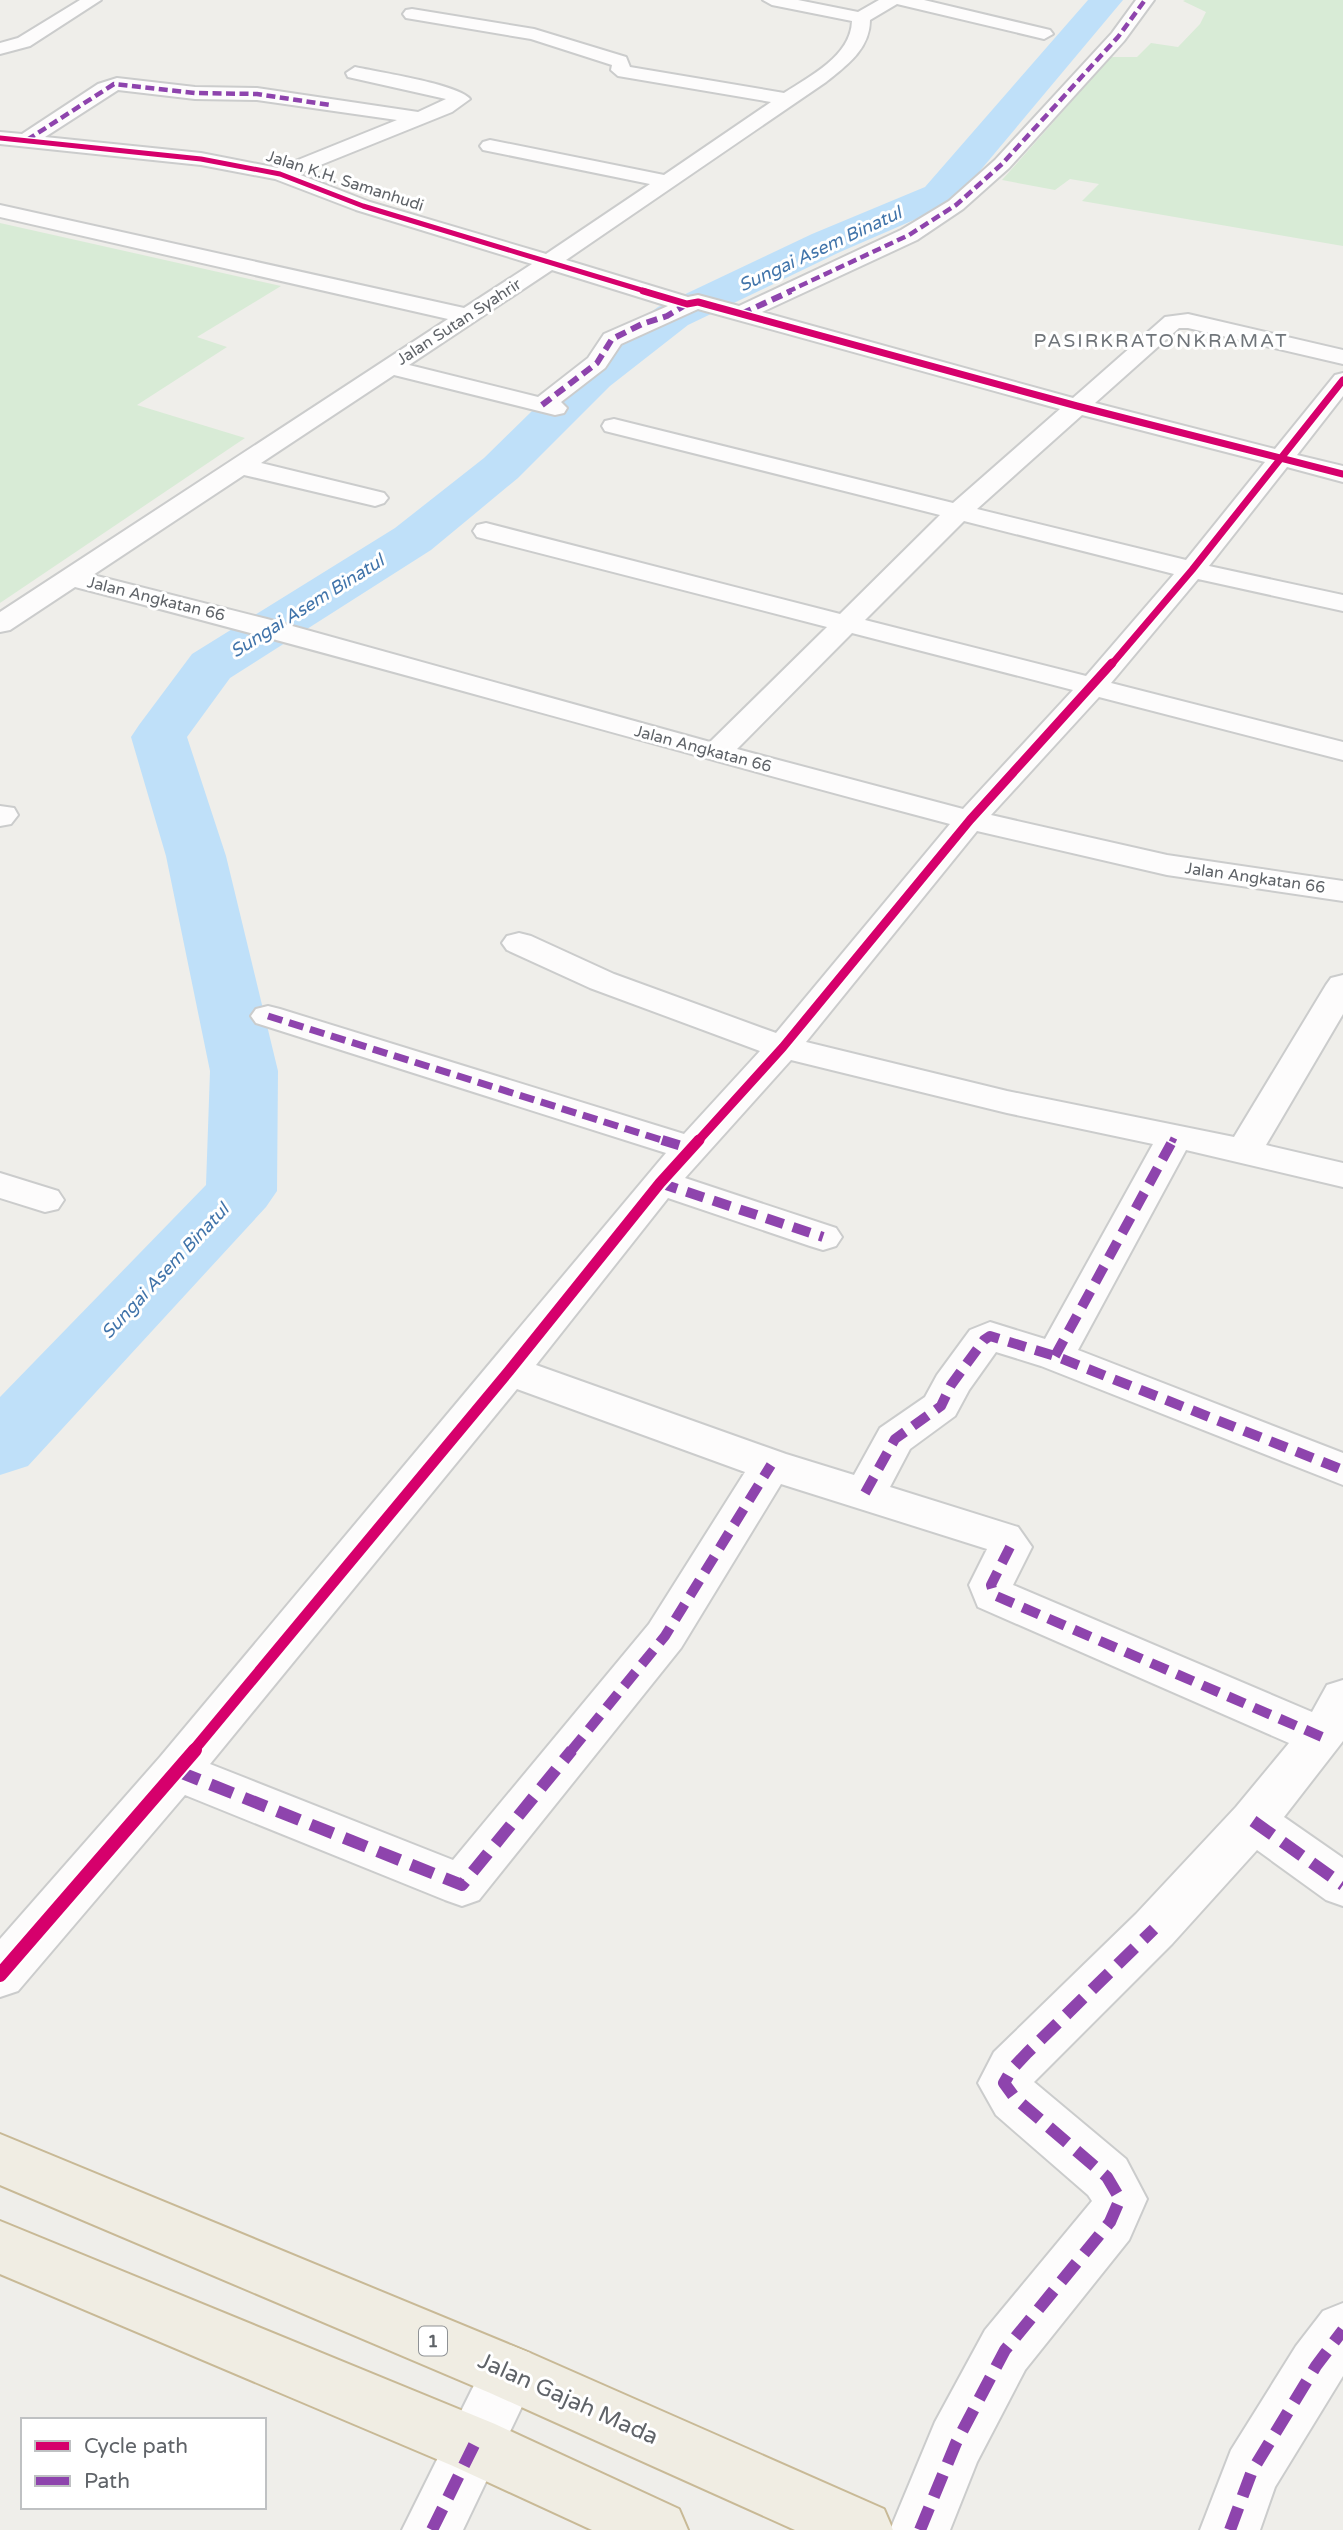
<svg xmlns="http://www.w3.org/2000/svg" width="1343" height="2530" viewBox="0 0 1343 2530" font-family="'Varela Round',sans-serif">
	<rect width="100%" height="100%" fill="#efeeea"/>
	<path fill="#d8ebd6" d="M1185,0H1343V246L1082,201L1099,184L1070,179L1055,190L1002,180L1111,57H1137L1151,43L1178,47L1200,24L1206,12L1183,1Z
		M0,223L281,286L197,337L227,347L137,405L245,438L0,603Z"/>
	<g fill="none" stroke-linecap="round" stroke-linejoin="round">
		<path fill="#bfe0f9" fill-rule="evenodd" d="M1088,0H1123L953,203L840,252L688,325L610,386L518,478L431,550L230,678L187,737L226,856L278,1071L277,1191L266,1207L28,1466L0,1475V1397L206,1185L210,1071L166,856L131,737L139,725L192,654L395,528L484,458L578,366L658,307L812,234L925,187Z"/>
		<g stroke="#cbcccc" stroke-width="4">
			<path id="street" d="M80,0H101L30,46L0,54V43L18,38Z
				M763,0H798L858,12L879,0H924L1050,30L1053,34L1044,39L897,4L870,20C870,49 846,66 826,82L566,260L688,297L698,295L739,306L901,230L949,201L995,160L1112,33L1136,0H1154L1124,41L1009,168L963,209L917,240L762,312L1073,398L1165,317L1188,314L1343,350V364L1188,328H1179L1095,403L1275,449L1335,375L1343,373V396L1297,455L1343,466V482L1287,467L1209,566L1343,595V611L1198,579L1111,683L1343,742V760L1099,697L991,815L1167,855L1343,881V901L1167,875L977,831L806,1042L1007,1091L1234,1137L1326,985L1331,978L1343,975V1014L1266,1145L1343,1163V1187L1186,1150L1078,1350L1343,1453V1485L1041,1366L996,1352L969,1390L955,1416L910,1449L890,1487L1018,1527L1032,1547L1013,1585L1312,1712L1327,1685L1343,1680V1741L1284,1817L1343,1858V1906L1326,1900L1257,1850L1172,1944L1034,2082L1126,2159L1147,2199L1129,2240L1025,2370L977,2462L950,2530H890L935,2422L985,2330L1092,2201L1088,2195L996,2115L978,2083L994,2052L1136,1914L1236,1807L1289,1743L978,1607L969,1585L987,1549L781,1484L681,1648L479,1900L462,1906L445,1900L185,1795L18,1991L0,1997V1939L160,1757L666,1153L256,1023L251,1016L256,1009L268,1006L280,1009L684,1134L760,1051L590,988L507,950L502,943L507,936L519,933L531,936L614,974L776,1033L950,824C658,747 368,662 75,587L10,630L0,632V612L448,319L0,217V205L464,308L532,264L356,210L275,179L201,165L0,144V132L22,134L98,84L117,78L195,87L257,88L418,112L446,99L348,77L346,73L355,67C377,72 458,84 470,99L452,112L298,174L370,202L546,254L650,184L483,150L480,146L483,142L490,140L664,175L771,102L618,76L611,70L612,65L531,39L412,19L406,18L403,14L406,10L412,9L534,29L626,57L630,67L784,93C810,76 851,56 852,21L772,5ZM118,90L195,99L257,100L397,120L278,168L201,153L45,137ZM552,270L668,306L604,334L588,358L538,397L409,365ZM698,309L1060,409L953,503L614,419L605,421L602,426L605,431L940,515L840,614L486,523L477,525L473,531L477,537L827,627L710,742L267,619L93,575L244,475L375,506L384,503L388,498L384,493L261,463L394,375L555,415L564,413L567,408L561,402L605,368L621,344ZM1082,415L1265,462L1186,560L977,509ZM964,521L1174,574L1086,676L865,620ZM852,633L1073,690L963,809L737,749ZM791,1060L1007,1113L1153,1144L1045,1339L990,1322L970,1330L937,1375L925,1397L880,1428L854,1475L786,1454L536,1365L668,1198L810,1246L823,1250L836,1246L842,1237L836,1228L685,1178ZM517,1389L745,1472L649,1624L453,1860L210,1764Z
				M0,806L14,808L18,815L11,824L0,826Z
				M0,1173L58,1191L64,1200L58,1209L45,1212L0,1198Z
				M1343,2303V2376L1275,2487L1260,2530H1200L1231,2450L1296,2346L1323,2311Z
				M510,2345L530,2353L538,2373L463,2530H402L490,2353Z"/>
		</g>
		<g stroke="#c8b996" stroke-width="4">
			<path id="highway" d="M0,2134L530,2353L884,2509L893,2530H795L490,2393L0,2185Z
				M0,2221L495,2424L679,2509L688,2530H592L453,2466L0,2274Z"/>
		</g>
		<use href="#street" fill="#fdfcfc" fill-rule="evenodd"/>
		<use href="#highway" fill="#f0ede3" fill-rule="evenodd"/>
		<path stroke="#8e44ad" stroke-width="4.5" stroke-dasharray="9 4.5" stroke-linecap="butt" d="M27,140L114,84L195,93L257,94L330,105
			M787,292L909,235L956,205L1002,164L1118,37L1145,0"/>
		<path stroke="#8e44ad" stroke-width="6" stroke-dasharray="11 6" stroke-linecap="butt" d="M741,314L791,291
			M542,405L597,363L612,339L642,324L667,316L687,304"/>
		<path stroke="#8e44ad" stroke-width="7" stroke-dasharray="15 7" stroke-linecap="butt" d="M268,1016L668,1142
			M1172,1142L1174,1138"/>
		<path stroke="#8e44ad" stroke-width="10" stroke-dasharray="18 10" stroke-linecap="butt" d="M662,1140L691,1149
			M660,1183L823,1237
			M1055,1356L1173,1140
			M865,1493L895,1439L941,1406L951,1385L984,1340L990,1336L1055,1356L1343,1470
			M1010,1547L991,1585L994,1595L1322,1737
			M571,1751L665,1636L771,1465"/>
		<path stroke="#8e44ad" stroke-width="12" stroke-dasharray="24 12" stroke-linecap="butt" d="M177,1771L462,1885L572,1750
			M1253,1821L1343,1885
			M432,2530L474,2445
			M920,2530L956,2443L1005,2350L1110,2222L1120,2199L1107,2177L1015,2098L1004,2083L1012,2069L1027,2053L1154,1929
			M1230,2530L1252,2471L1316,2366L1343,2330"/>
		<g stroke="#fff" stroke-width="8">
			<path id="cycleway-far4" d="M0,138L201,159L280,174L363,206L648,292"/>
		</g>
		<g stroke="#fff" stroke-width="10">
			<path id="cycleway-far3" d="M643,291L687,304L698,302L1077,406L1343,474
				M1111,665L1192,570L1343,380"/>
		</g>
		<g stroke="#fff" stroke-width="12">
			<path id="cycleway-far2" d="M697,1142L783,1047L970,820L1112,663"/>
		</g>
		<g stroke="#fff" stroke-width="16">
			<path id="cycleway-far1" d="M193,1751L509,1371L660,1183L699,1140"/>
		</g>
		<g stroke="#fff" stroke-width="18">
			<path id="cycleway" d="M0,1975L195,1750"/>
		</g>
		<use href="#cycleway-far4" stroke="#d6006c" stroke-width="5"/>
		<use href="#cycleway-far3" stroke="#d6006c" stroke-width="7"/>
		<use href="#cycleway-far2" stroke="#d6006c" stroke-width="9"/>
		<use href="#cycleway-far1" stroke="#d6006c" stroke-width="11"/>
		<use href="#cycleway" stroke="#d6006c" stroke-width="14"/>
	</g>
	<g text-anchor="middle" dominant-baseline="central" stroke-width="6" stroke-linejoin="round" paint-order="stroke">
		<g font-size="16" fill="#5f6368" stroke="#fff">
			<text transform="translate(345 181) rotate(18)">Jalan K.H. Samanhudi</text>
			<text transform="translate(459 322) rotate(-33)">Jalan Sutan Syahrir</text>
			<text transform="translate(156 599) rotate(14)">Jalan Angkatan 66</text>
			<text transform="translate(703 749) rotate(15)">Jalan Angkatan 66</text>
			<text transform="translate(1255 878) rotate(8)">Jalan Angkatan 66</text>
		</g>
		<g font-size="18" font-style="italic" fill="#4174aa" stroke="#fff">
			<text transform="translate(820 249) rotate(-25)">Sungai Asem Binatul</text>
			<text transform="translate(307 606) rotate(-32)">Sungai Asem Binatul</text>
			<text transform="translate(165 1271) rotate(-47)">Sungai Asem Binatul</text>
		</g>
		<rect fill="#fff" stroke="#8f9295" stroke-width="2" x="419" y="2326.5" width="28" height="29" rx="5"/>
		<g font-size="18" font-weight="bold" fill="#5f6368">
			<text x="433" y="2341">1</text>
		</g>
		<g font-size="19" letter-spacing="2" fill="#70757a" stroke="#fff">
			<text x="1161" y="341">PASIRKRATONKRAMAT</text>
		</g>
		<g font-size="23" fill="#5f6368" stroke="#fff">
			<text transform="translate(568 2399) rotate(24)">Jalan Gajah Mada</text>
		</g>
	</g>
	<rect x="21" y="2418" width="245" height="91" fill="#ffffff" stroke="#bfc1c3" stroke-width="2"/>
	<rect x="35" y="2441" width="35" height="10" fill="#d6006c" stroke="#bfc1c3" stroke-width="2"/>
	<text x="84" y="2453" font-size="21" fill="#5f6368">Cycle path</text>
	<rect x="35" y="2476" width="35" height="10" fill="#8e44ad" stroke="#bfc1c3" stroke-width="2"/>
	<text x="84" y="2488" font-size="21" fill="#5f6368">Path</text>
</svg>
